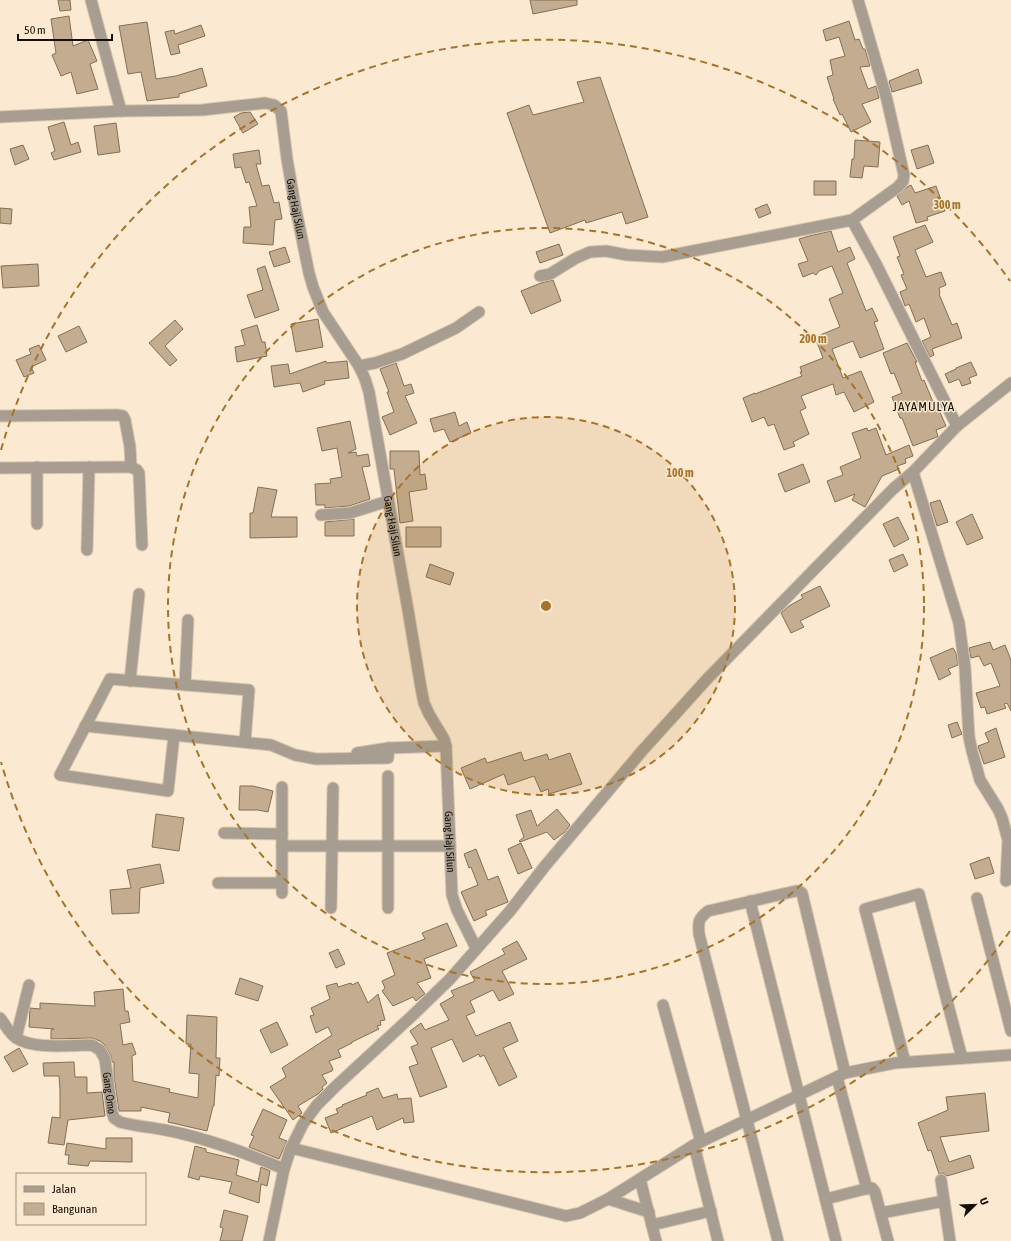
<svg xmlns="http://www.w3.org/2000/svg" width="1011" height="1241" viewBox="0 0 1011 1241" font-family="'Asap Condensed',sans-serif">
	<rect width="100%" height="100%" fill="#fce9d1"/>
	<path fill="#c3ac8f" stroke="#846f54" d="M58,0H70L71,10L60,11Z
		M530,0H577V5L533,14Z
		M69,16L73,46L88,40L97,61L90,64L98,89L77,94L71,72L61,76L52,55L56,53L51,19Z
		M849,21L855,40L859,39L863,49H865L870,66L860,67L868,89L876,86L879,98L862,104L871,122L851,132L842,114L840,115L833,99H834L827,77L833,75L830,60L845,56L839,37L826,41L823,30Z
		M147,22L156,79L176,76L202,68L207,86L179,94V97L147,101L141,72L128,74L119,26Z
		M201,25L205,36L178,45L180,53L171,55L165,32L174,30L175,34Z
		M918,69L922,83L892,92L889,81Z
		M600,77L648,217L626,224L622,212L586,223L585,220L550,233L507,113L529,105L533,115L584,102L577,82Z
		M250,112L258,124L243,133L234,117L241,113Z
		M64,122L71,145L78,142L81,152L54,160L51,153L55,151L48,127Z
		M116,123L120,152L98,155L94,126Z
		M855,140L880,142L878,167L864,166L862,178L850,177L852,159H854Z
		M23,145L29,159L15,165L10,149Z
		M928,145L934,163L917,169L911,150Z
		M259,150L261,164H256L262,186L269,185L274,203L279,202L282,219L275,220L273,245L243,243L244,227H251L249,207L257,206L249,182L246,183L241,167L235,168L233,154Z
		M814,181H836V195H814Z
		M911,185L915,193L936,186L945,211L927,217L928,220L916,223L909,201L902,205L897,196L907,187Z
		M767,204L771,213L759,218L755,209Z
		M0,208L12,209L11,224L0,223Z
		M925,225L933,242L915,250L926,277L941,272L946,285L939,288L940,293L939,294L952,325L957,323L962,338L932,349L934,355L930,357L922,341L931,337L924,318L916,322L909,304L905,306L900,292L907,289L901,275L904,274L897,257L900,256L893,237Z
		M831,231L838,252L850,247L855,259L847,263L866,311L872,308L878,321L874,322L884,349L860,358L853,341L832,349L843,378L861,371L874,402L854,412L844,392L836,395L833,384L801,396L806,408L800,411L809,434L793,442L795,446L784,450L774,424L768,426L764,417L752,422L743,398L755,393V394L802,376L800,372H802L800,367L823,358L815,337L840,327L829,299L843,293L832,266L819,271L816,275L813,273L803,277L798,264L808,261L799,239L809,236Z
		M559,244L563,255L540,263L536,252Z
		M285,247L290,262L274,267L269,252Z
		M38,264L39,286L3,288L1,266Z
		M265,266L279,310L255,318L247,295L263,290L257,269Z
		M553,280L561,301L531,314L521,291L541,283Z
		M318,319L323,347L296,352L291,324Z
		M175,320L183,329L165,346L177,360L170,366L149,343Z
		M257,325L262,342H265L267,356L237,362L235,347L245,345L241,330Z
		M79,326L87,342L66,352L58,336Z
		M907,343L917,362H915L922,381L924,380L933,402L935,401L946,426L936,430L938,436L937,437L913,446L902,418H900L892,397L902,393L894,373L891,374L883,353Z
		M39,345L46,360L31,367L34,373L24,377L16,360L31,354L29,349Z
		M326,361V363L347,361L349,378L324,381L325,384L303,392L300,383L274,387L271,366L288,364L290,374Z
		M971,362L977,375L969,378L971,383L962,386L959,379L949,383L945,374L956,369V368Z
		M396,363L404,386L411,384L414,393L405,396L417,423L390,435L382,417L394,412L387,392H389L380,369Z
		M455,412L459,426L467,422L471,433L450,442L444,429L434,432L430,419Z
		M350,421L356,449L348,453L356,452L357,456L368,454L370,466L362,467L370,499L349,506L325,508V505H316L315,484L331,483L330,479L342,477L337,448L322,451L317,428Z
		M867,428L868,431L876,428L886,455L909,445L913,456L905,459L906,463L897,466L899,469L882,476L865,507L852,500L855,494L835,502L827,481L843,475L840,467L861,458L852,433Z
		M390,451H419L420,475L425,474L427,489L409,492L413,521L400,523L394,469H390Z
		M803,464L810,482L785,492L778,474Z
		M258,487L277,490L271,517H297V537L250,538V513H253Z
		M940,500L948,522L937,526L930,503Z
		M972,514L983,538L967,545L956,522Z
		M898,517L909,539L894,547L883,524Z
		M354,519V536H325V522Z
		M406,527H441V547H406Z
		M903,554L908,565L894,572L889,560Z
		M430,564L454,573L450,585L426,577Z
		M820,586L830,606L800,621L804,627L791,633L781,613L789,606L803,598L801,595Z
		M990,642L993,650L1005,645L1011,660V711L1007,703L1004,704L1006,708L987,714L985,707L981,708L976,693L1000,686L991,663L984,666L979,656L971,658L969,648Z
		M953,648L956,653L958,665L948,669L951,674L939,680L930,658Z
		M957,722L962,734L952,738L948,725Z
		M996,728L1005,757L984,764L978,746L989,742L985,733Z
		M521,752L524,761L547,754L549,760L570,753L582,784L549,794L548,789L541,792L534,776L508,785L504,774L470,789L461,768L485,758L487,763Z
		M240,786H253L273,791L268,812L258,810H239Z
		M557,809L570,825L565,832L554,840L547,832L520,842L519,841L524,837L516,815L531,810L537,826Z
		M156,814L184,818L179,851L152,847Z
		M521,843L532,868L518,874L508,849Z
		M476,849L488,880L498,876L508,902L485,911L487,915L474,921L461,892L478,885L471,867L469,868L464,854Z
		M989,857L994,873L975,879L970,864Z
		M160,864L164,883L140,888L139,913L112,914L110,890L131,888L127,870Z
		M447,923L457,946L424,959L431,978L417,983L425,994L422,996L416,1001L413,997L393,1006L382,991L385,988L382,981L395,975L387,953L425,939L422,933Z
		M517,941L527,959L502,971L514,994L499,1001L493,990L470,1001L475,1012L466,1016L476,1036L510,1022L518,1041L503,1048L517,1077L499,1086L484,1055L480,1057L479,1054L463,1062L452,1039L431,1048L447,1087L420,1097L409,1067L418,1064L411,1047L418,1044L410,1031L421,1023L425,1030L449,1020L440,1004L454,996L451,991L475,981L470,972L505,954L502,949Z
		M338,949L345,964L336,968L329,953Z
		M240,978L263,986L258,1001L235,994Z
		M358,982L368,1003L378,994L385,1020L380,1021L381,1025L377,1026L379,1029L352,1042V1043L338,1050L341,1057L329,1061L333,1069L332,1071L322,1075L327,1083L322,1087L323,1089L318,1094L298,1106L302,1113L293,1120L270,1087L286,1077L282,1068L332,1035L328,1027L316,1033L310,1016L314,1015L311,1008L330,999L326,986L337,983L338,987L351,983L352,985Z
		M123,989L125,1011H128L130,1022L120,1024L123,1045L132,1043L136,1054L132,1056L133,1081L170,1089L169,1092L198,1098L199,1074L189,1073L191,1044H186L187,1015L217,1017L216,1058H220L219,1076L216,1075L214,1106H213L207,1131L168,1122L170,1113L141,1107V1111H119L114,1077V1062H112L111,1056L104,1044L100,1041L92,1038L51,1039V1030L54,1029L29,1027L30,1008L40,1009V1003L95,1006L94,992Z
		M277,1022L288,1045L271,1053L260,1030Z
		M19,1048L28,1064L13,1072L4,1057Z
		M74,1062L75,1077H87V1093L102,1092L105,1116L68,1120L64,1145L48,1143L52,1117L60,1118V1090L59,1076H44L43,1063Z
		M378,1088L383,1098L397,1094L398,1099L411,1098L414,1122L404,1123L403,1118L377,1130L372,1116L331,1133L325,1118L338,1113L336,1109L343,1106L342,1105L367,1095L366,1093Z
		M985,1093L989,1131L940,1137L949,1162L970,1155L974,1168L947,1176L943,1173L939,1174L931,1150L928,1151L918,1123L948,1110L946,1097Z
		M263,1109L287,1120L279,1138L287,1141L279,1159L249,1147L254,1136L251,1135Z
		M106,1138H132V1162L90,1161L88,1166L68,1164L69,1155H65L67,1143L106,1149Z
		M195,1146L206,1149V1152L239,1160L236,1175L258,1182L261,1167L270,1171L267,1186L261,1184L259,1203L229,1193L232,1182L200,1176L199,1180L188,1177Z
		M224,1210L248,1216L242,1241H220L223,1228L220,1227Z"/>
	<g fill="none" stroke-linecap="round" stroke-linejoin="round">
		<g stroke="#d7c6b0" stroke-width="13">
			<g id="street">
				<path d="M91,0L121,111"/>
				<path id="s1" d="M0,117L121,111L202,110L265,103L274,105L281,111L287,159L295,205L309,273L313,287L323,312L359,366L365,379L369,392L408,610L421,688L424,703L429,714L444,739L446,746L452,895L457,910L476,948"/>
				<path d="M852,220L876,264L957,426"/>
				<path d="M540,276L550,274L576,258L590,252L606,251L627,255L662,257L852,220L898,187L903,181L904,175L887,100L858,0"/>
				<path d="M359,366L375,363L402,354L456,328L479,312"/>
				<path d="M0,416L117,415L123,416L125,420L130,447L131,467L137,470L139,473L142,545"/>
				<path d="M37,467V524"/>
				<path d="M0,468L131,467"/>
				<path d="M913,472L959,623L965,668L969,737L972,751L980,780L998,809L1002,818L1008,840L1006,881"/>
				<path d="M321,515L350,513L388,501"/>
				<path d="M87,550L89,467"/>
				<path d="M130,681L139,594"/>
				<path d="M185,685L188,620"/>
				<path d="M85,726L271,745L295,755L316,759L388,758L389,748"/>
				<path d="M174,735L168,791L60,775L110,679L249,690L245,742"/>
				<path d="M357,753L389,748L446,746"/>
				<path d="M282,787V893"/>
				<path d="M224,833L282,834"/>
				<path d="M282,846H450"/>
				<path d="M218,883H282"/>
				<path d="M977,898L1011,1031"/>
				<path d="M750,901L836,1241"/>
				<path d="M331,908L333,788"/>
				<path d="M388,908V776"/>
				<path d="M663,1005L701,1142"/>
				<path id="s2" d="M0,1018C5,1024 9,1033 15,1037C31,1050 72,1045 92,1045L100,1050L105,1059L112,1112L114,1118L120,1122C134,1126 150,1127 165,1130C207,1138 246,1153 284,1169"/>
				<path d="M16,1038L29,985"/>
				<path d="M905,1062L865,909L919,894L962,1058"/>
				<path d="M837,1077L867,1189"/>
				<path d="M694,1145L718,1241"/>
				<path d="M291,1148L566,1216L580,1213L608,1199L694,1145L845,1073L895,1063L1011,1055"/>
				<path d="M640,1179L656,1241"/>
				<path d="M941,1180L950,1241"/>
				<path d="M608,1199L649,1212"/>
				<path d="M826,1199L869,1188H872L875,1192L888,1241"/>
				<path d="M881,1213L944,1201"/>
				<path d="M652,1225L711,1211"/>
				<path d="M269,1241L284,1169L291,1148L303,1124L317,1105L335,1087L413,1015L450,979L510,911L545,866L642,751L708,678L893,489L913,472L957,426L1011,383"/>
				<path d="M778,1241L699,934C698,922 698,919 708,911L796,891H799L802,893L845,1073"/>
			</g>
		</g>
		<use href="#street" stroke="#a79d90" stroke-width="11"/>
	</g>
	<circle cx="546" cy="606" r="189" fill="#a5742a" fill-opacity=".12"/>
	<g fill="none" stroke="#a5742a" stroke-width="2" stroke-dasharray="7 5">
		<circle cx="546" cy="606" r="189"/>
		<circle cx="546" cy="606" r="378"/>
		<path d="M1010 931A567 567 0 0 1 1 762M1 450A567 567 0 0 1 1010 281"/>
	</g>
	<g text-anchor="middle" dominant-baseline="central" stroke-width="3" stroke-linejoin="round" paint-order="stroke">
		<g font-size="11" fill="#150e04" stroke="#fce9d1">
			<text stroke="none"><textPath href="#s1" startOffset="383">Gang Haji Silun</textPath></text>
			<text stroke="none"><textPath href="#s1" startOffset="719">Gang Haji Silun</textPath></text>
			<text stroke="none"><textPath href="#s1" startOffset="1043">Gang Haji Silun</textPath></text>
			<text stroke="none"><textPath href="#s2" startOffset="157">Gang Omo</textPath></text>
		</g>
		<g font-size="13" letter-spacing="1" fill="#150e04" stroke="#fce9d1">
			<text x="924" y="406">JAYAMULYA</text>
		</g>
	</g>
	<circle cx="546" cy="606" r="6" fill="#a5742a" stroke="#fce9d1" stroke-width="2"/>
	<g font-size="12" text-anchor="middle" font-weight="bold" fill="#a5742a" stroke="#fce9d1" stroke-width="3" stroke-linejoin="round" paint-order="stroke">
		<text x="947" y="209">300 m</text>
		<text x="813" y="343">200 m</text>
		<text x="680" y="477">100 m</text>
	</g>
	<rect x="16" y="1173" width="130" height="52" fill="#fce9d1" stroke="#a0917f"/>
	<rect x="24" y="1186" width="20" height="6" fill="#a79d90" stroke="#a0917f"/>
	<text x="52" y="1193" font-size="12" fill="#150e04">Jalan</text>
	<rect x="24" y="1203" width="20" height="12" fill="#c3ac8f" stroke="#a0917f"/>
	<text x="52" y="1213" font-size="12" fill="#150e04">Bangunan</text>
	<g transform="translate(975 1205) rotate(67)" stroke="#fce9d1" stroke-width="3" paint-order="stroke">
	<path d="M0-3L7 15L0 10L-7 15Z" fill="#150e04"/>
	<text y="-6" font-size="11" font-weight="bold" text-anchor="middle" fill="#150e04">U</text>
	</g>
	<path d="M18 34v6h94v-6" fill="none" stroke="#150e04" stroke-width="2"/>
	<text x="24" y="34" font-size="12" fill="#150e04" stroke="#fce9d1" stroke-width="3" paint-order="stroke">50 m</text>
</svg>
